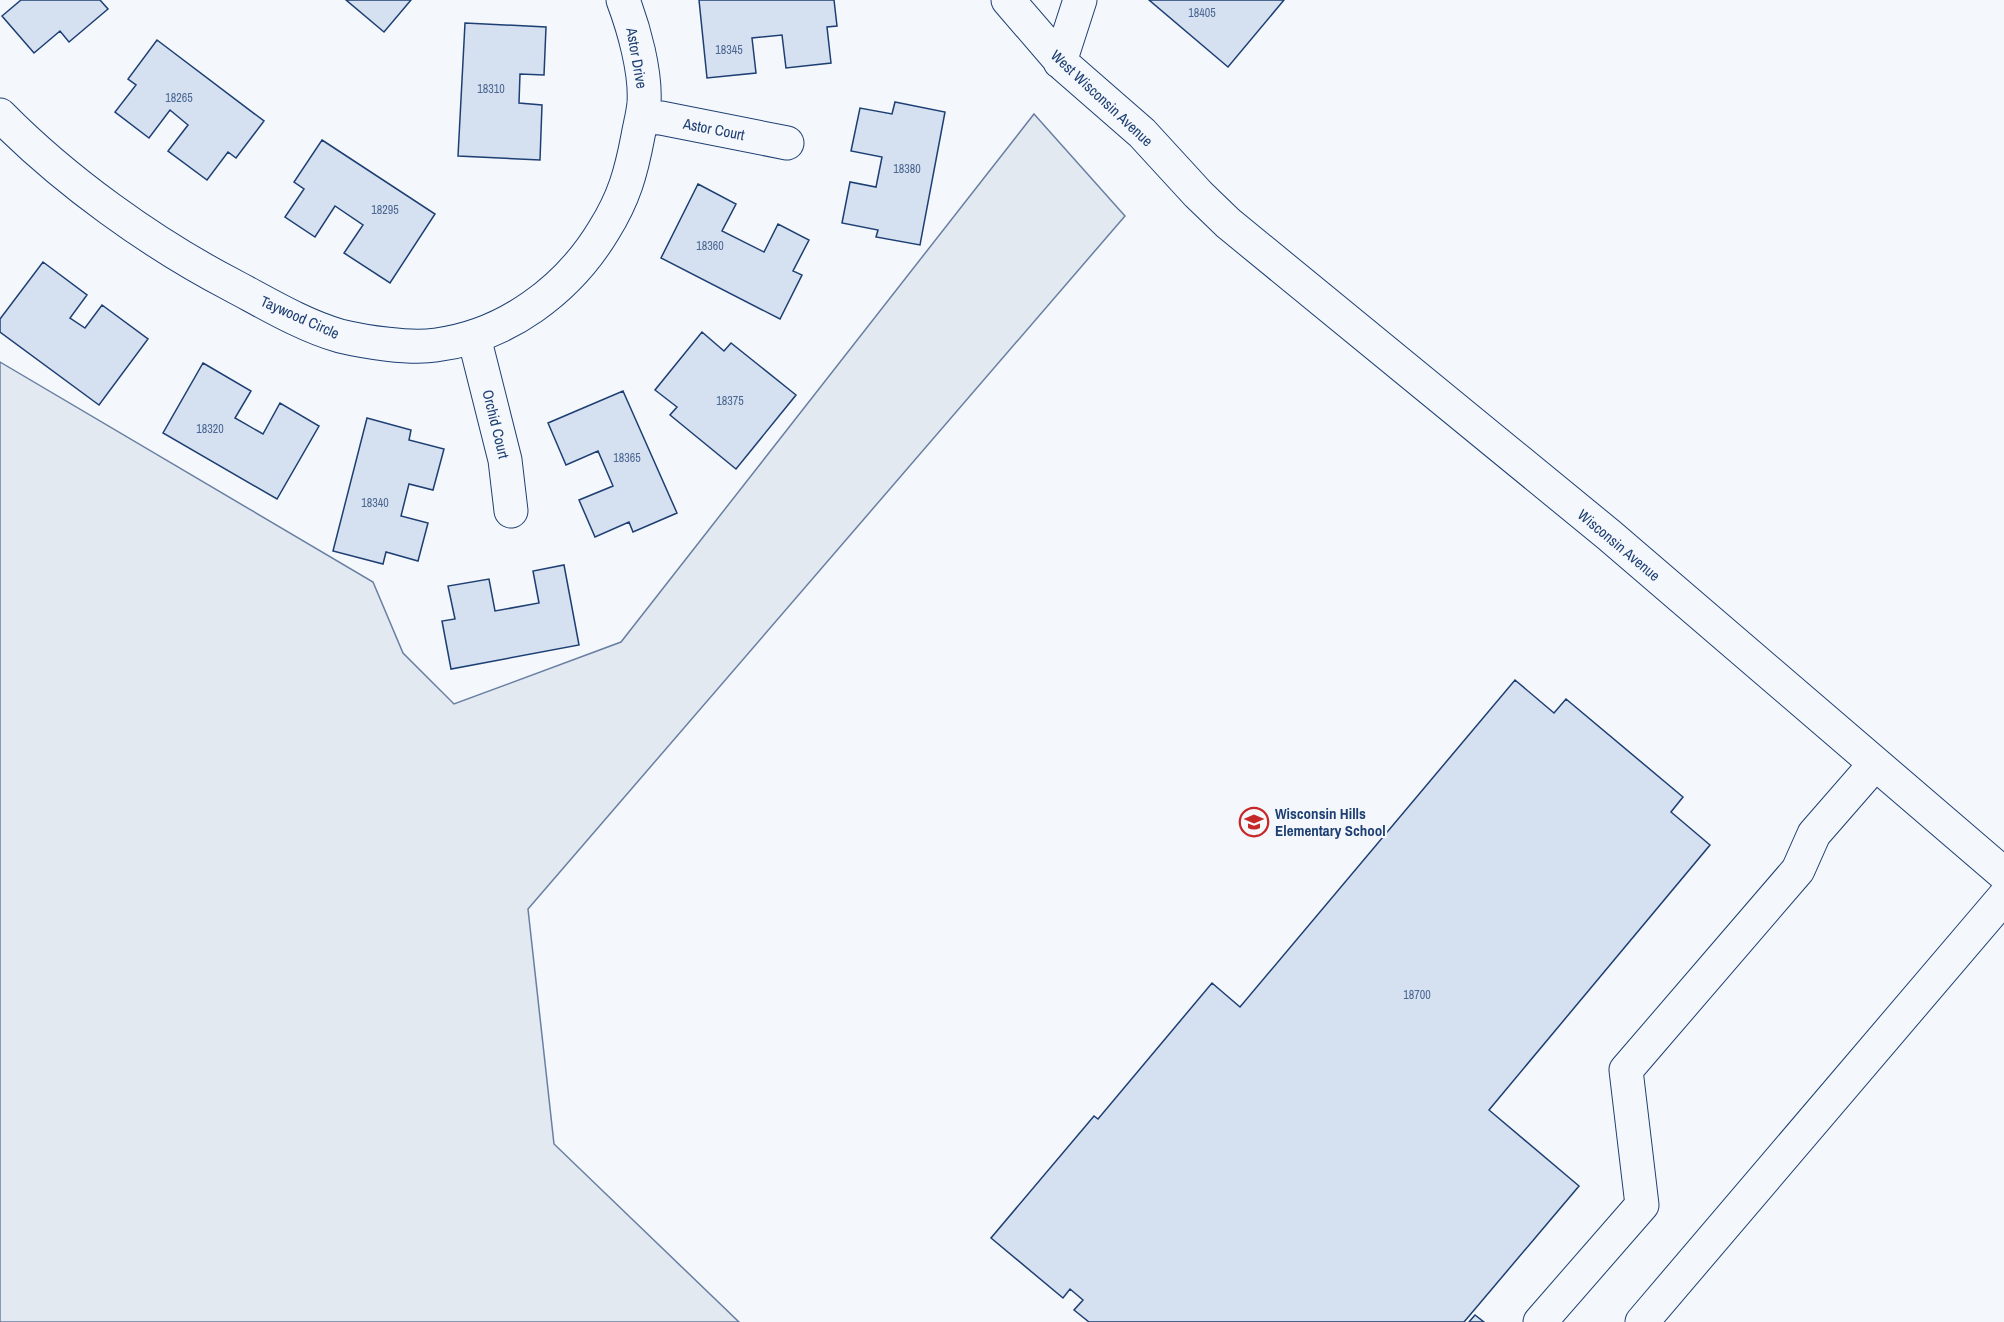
<svg xmlns="http://www.w3.org/2000/svg" width="2004" height="1322" viewBox="0 0 2004 1322" font-family="'Archivo Narrow',sans-serif">
	<rect width="100%" height="100%" fill="#f4f7fb"/>
	<path fill="#e3e9f0" stroke="#687fa3" stroke-width="1.5" d="M1034,114L1125,216L528,909L554,1144L739,1322H0V362L373,582L403,653L454,704L621,642Z"/>
	<path fill="#d5e0f0" stroke="#1d3f73" stroke-width="1.5" d="M21,0H100L108,9L69,42L60,31L34,53L2,16Z
		M346,0H411L384,32Z
		M699,0H834L837,26L827,27L831,63L786,68L782,35L752,38L756,73L707,78Z
		M1149,0H1284L1228,67Z
		M465,23L546,27L544,75L520,74L519,103L542,105L540,160L458,156Z
		M157,40L264,121L236,158L228,152L207,180L168,151L188,125L170,110L149,138L115,112L136,85L128,79Z
		M895,102L945,112L920,245L876,237L878,230L842,223L850,182L876,187L882,157L851,151L860,108L892,114Z
		M322,140L435,214L390,283L344,253L363,225L335,206L315,237L285,217L304,189L294,182Z
		M698,184L736,204L722,231L764,252L778,224L809,240L793,271L802,275L780,319L661,258Z
		M43,262L87,295L70,318L85,328L102,305L148,339L99,405L0,332V319Z
		M702,332L724,351L731,343L796,395L736,469L670,415L677,407L655,390Z
		M203,363L251,391L235,418L263,434L280,403L319,426L277,499L163,433Z
		M623,391L677,513L633,532L629,522L595,537L579,500L613,486L598,451L566,465L548,423Z
		M367,418L411,430L409,440L444,449L433,490L409,484L401,516L428,523L418,561L386,552L383,564L333,551Z
		M564,565L579,645L451,669L442,621L455,619L448,586L489,579L495,611L539,603L533,571Z
		M1515,680L1554,713L1566,699L1683,797L1671,812L1710,845L1489,1110L1579,1186L1464,1322H1089L1074,1310L1083,1300L1070,1289L1063,1298L991,1238L1094,1116L1098,1119L1212,983L1240,1007Z
		M1475,1315L1484,1322H1469Z"/>
	<g fill="none" stroke-linecap="round" stroke-linejoin="round">
		<g stroke="#1d3f73" stroke-width="35">
			<path id="minor" d="M1008,0L1064,65L1142,133L1198,194L1228,223L1609,535L2004,874
				M1060,62L1080,0
				M0,115C64,180 151,243 232,285C266,303 302,325 340,336C365,342 410,349 436,345C506,336 568,290 604,230C624,198 631,173 638,136C640,125 643,114 644,103C646,72 634,29 623,0
				M642,117L661,118L787,143
				M474,337L505,460L511,511
				M1540,1322L1642,1205L1626,1070L1798,870L1814,834L1875,764
				M1642,1322L2004,897"/>
		</g>
		<use href="#minor" stroke="#f4f7fb" stroke-width="33"/>
	</g>
	<defs>
		<g id="school-ring" transform="scale(1.5)"><circle r="9.5" fill="#f4f7fb" stroke="#c62828" stroke-width="1.5"/><path d="M0-5L7-2L0 1L-7-2ZM-4 1L0 2.5L4 1V4Q0 6-4 4Z" fill="#c62828"/></g>
	</defs>
	<g fill-rule="evenodd">
		<use href="#school-ring" x="1254" y="822"/>
	</g>
	<g text-anchor="middle" dominant-baseline="central" stroke-width="4.5" stroke-linejoin="round" paint-order="stroke">
		<g font-size="12" fill="#4b6792">
			<text x="1202" y="13">18405</text>
			<text x="729" y="50">18345</text>
			<text x="491" y="89">18310</text>
			<text x="179" y="98">18265</text>
			<text x="907" y="169">18380</text>
			<text x="385" y="210">18295</text>
			<text x="710" y="246">18360</text>
			<text x="730" y="401">18375</text>
			<text x="210" y="429">18320</text>
			<text x="627" y="458">18365</text>
			<text x="375" y="503">18340</text>
			<text x="1417" y="995">18700</text>
		</g>
		<g font-size="15" fill="#1d3f73" stroke="#f4f7fb">
			<text transform="translate(637 58) rotate(80)">Astor Drive</text>
			<text transform="translate(1102 98) rotate(43)">West Wisconsin Avenue</text>
			<text transform="translate(714 129) rotate(11)">Astor Court</text>
			<text transform="translate(300 317) rotate(24)">Taywood Circle</text>
			<text transform="translate(496 424) rotate(76)">Orchid Court</text>
			<text transform="translate(1619 545) rotate(40)">Wisconsin Avenue</text>
		</g>
		<g font-size="15" font-weight="bold" fill="#1d3f73" stroke="#f4f7fb" text-anchor="start">
			<text x="1275" y="813">Wisconsin Hills<tspan x="1275" dy="17">Elementary School</tspan></text>
		</g>
	</g>
</svg>
